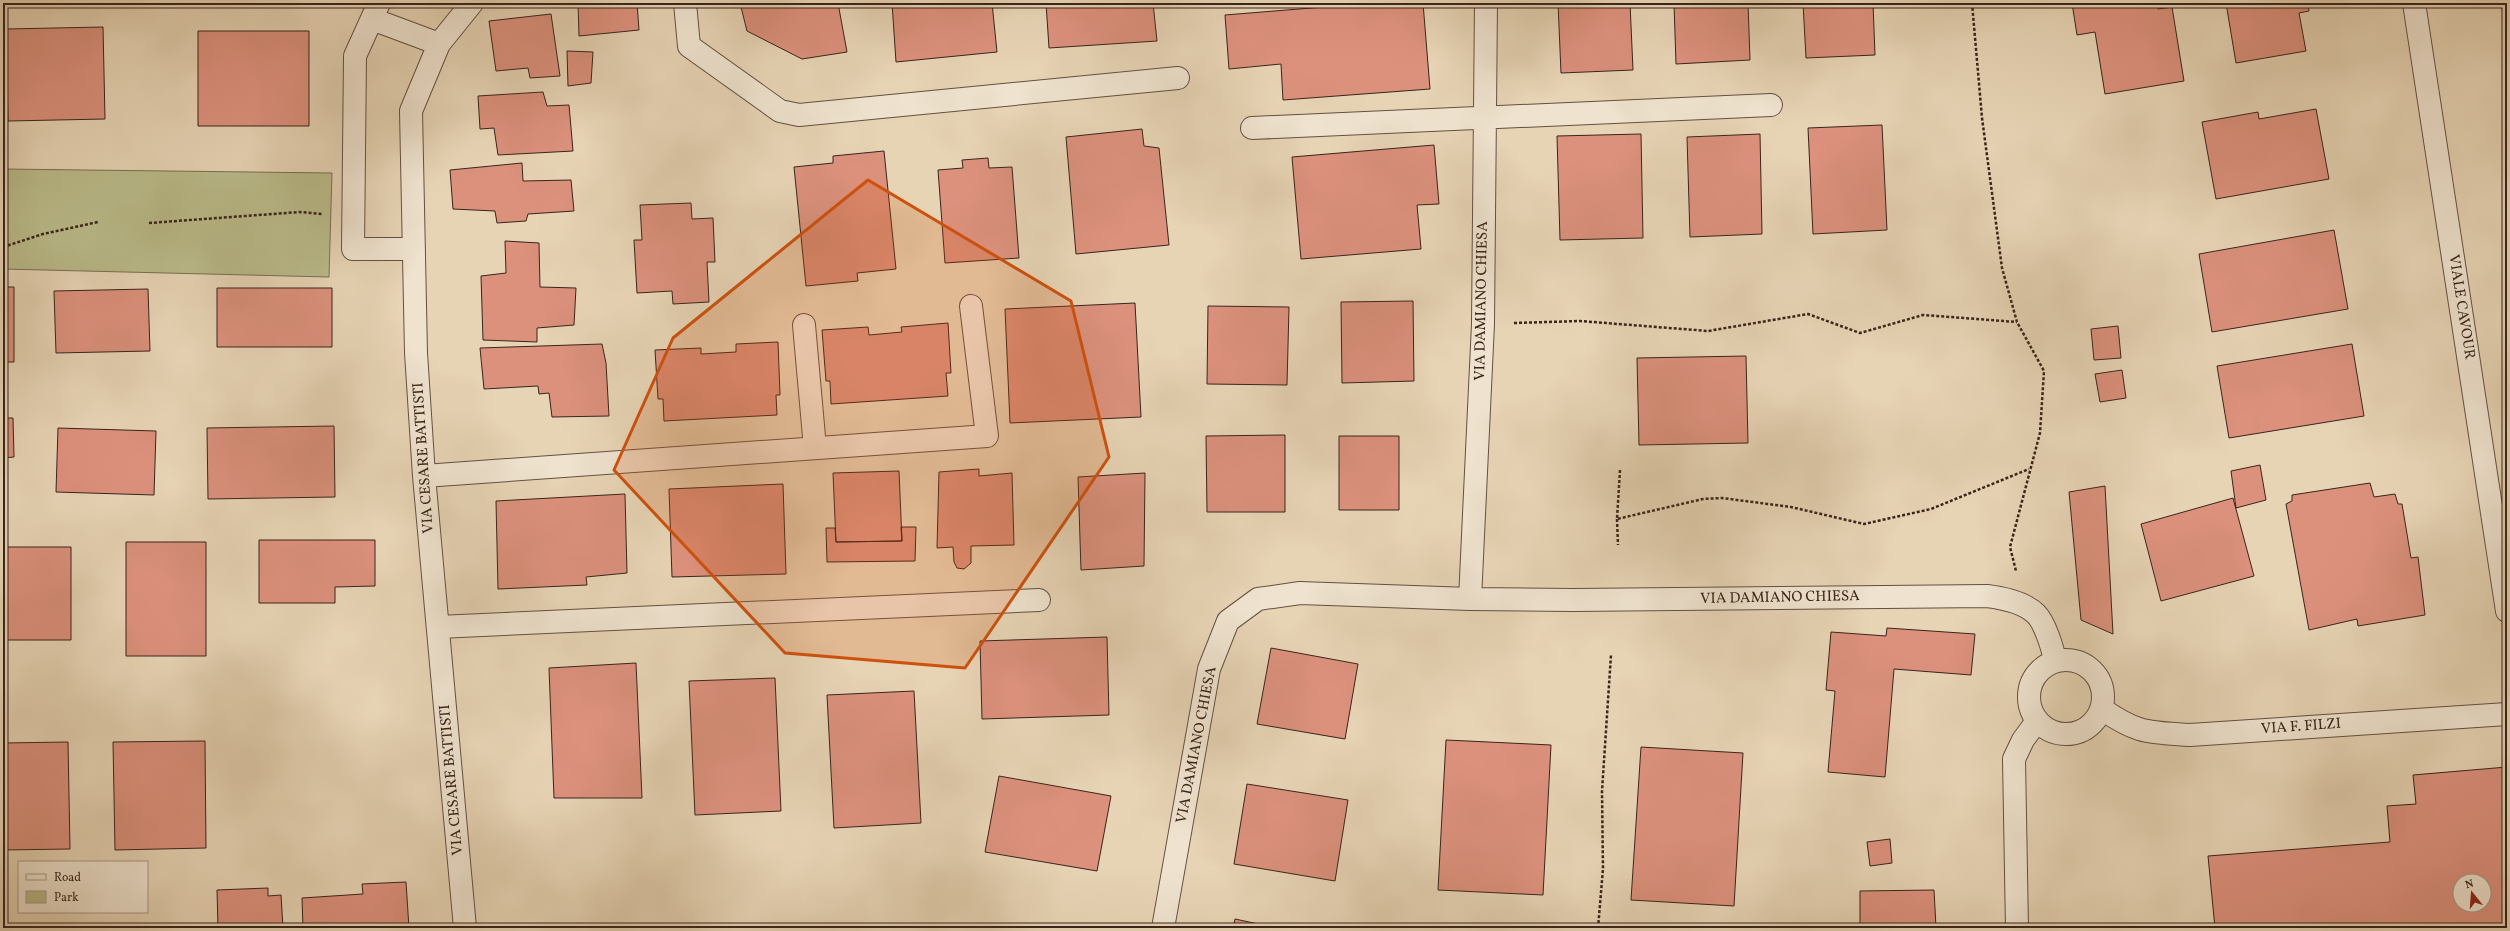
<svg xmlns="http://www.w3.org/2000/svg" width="2510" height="931" viewBox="0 0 2510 931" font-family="Vollkorn,serif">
	<rect width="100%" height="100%" fill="#e7d4b5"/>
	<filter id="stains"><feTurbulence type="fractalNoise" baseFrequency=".005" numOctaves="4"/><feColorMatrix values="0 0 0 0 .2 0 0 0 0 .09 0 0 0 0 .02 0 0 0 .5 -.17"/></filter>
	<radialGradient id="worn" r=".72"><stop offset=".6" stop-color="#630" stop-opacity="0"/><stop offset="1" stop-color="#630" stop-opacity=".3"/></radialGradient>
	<path fill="#babb8a" stroke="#7a7052" d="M3,169L332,173L329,277L3,269Z"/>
	<path fill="#dc917d" stroke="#39241b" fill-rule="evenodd" d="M578,3H637L639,30L579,36Z
		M740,3H838L847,52L802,59L747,31Z
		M892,3H992L997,52L896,62Z
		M1046,3H1153L1157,41L1049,48Z
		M1373,3H1423L1430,89L1283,100L1281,64L1229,69L1225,15Z
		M1558,3H1630L1633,70L1561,73Z
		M1674,3H1748L1750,60L1676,64Z
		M1803,3H1873L1875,55L1806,58Z
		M2072,3H2157L2158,9L2172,7L2184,81L2105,94L2095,32L2077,35Z
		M2226,3H2308L2309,11L2299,13L2306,51L2236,63Z
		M2501,3H2507V38Z
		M551,14L560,76L530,78L528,68L496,71L489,21Z
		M103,27L105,119L8,121L6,29Z
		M198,31H309V126H198Z
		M567,51L593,52L591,83L568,86Z
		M543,92L547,106L569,105L573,151L498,155L494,128L480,129L478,96Z
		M2316,109L2329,179L2216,199L2202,122L2258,112L2259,119Z
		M1882,125L1887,230L1813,234L1808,128Z
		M1142,129L1144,146L1159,148L1169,245L1076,254L1066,137Z
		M1641,134L1643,238L1560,240L1557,136Z
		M1760,134L1762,234L1690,237L1687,137Z
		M1434,145L1439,204L1417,205L1421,249L1301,259L1292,157Z
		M884,151L896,269L857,273L858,281L806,286L794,167L833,163V156Z
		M988,158L989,168L1012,167L1019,258L945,263L938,170L963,168L962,160Z
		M522,163L523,181L571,180L574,211L528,214L526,221L497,223L495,211L453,209L450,170Z
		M691,203L692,219L713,218L715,262H707L709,302L673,304L672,291L637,293L634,240H642L640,205Z
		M2334,230L2348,309L2212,332L2199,254Z
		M505,241L539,243L540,287L576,288L574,325L537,328V342L483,340L481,276L506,273Z
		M3,287H14V362H3Z
		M217,288H332V347H217Z
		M148,289L150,351L56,353L54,291Z
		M1413,301L1414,381L1342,383L1341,302Z
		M1135,303L1141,417L1010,423L1005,309Z
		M1208,306L1289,307L1287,385L1207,384Z
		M948,323L951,373H946L948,396L831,404L830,381H826L822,330L868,327L869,335L902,332L901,327Z
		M2118,326L2121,358L2094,360L2091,329Z
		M778,342L780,395H776L777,415L664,421L663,399H658L655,350L701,348V354L736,352V344Z
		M602,344L606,363L609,416L552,417L549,393L539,394L538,386L484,389L480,348Z
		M2352,344L2364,416L2229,438L2217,366Z
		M1746,356L1748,443L1639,445L1637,358Z
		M2122,370L2126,398L2100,402L2095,374Z
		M3,418H13L14,457L3,458Z
		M334,426L335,497L208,499L207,428Z
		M58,428L156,431L154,495L56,492Z
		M1285,435V512H1207L1206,436Z
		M1339,436H1399V510H1339Z
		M2260,465L2266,500L2236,508L2231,471Z
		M979,469V476L1012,473L1014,545L971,546V563L964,569L957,568L954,562L953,547L937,548L939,472Z
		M899,471L902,541L836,542L833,473Z
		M1145,473L1144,566L1081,570L1078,477Z
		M2370,483L2374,497L2395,494L2398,504H2402L2411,558L2418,557L2425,615L2358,626L2357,619L2309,630L2286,504L2292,501V495Z
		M783,484L786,574L672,577L669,489Z
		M2105,486L2113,634L2081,620L2069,492Z
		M625,494L627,573L586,577L587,585L498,589L496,501Z
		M2233,498L2254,576L2161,601L2141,524Z
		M901,527H916L915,561L827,562L826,528H835L836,542L902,541Z
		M259,540H375V586L335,587V603H259Z
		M126,542H206V656H126Z
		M3,547H71V640H3Z
		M1887,628L1975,634L1971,675L1894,669L1885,777L1828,772L1835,691L1826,690L1831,632L1886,636Z
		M1107,637L1109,715L982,719L980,641Z
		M1271,648L1358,664L1345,739L1257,724Z
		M636,663L642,798H554L549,668Z
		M775,678L781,811L695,815L689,681Z
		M914,691L921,823L834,828L827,695Z
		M1446,740L1551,745L1543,895L1438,890Z
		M205,741L206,848L115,850L113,742Z
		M68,742L70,849L3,850V743Z
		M1641,747L1743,753L1734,906L1631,900Z
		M2507,767V928H2215L2208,856L2390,842L2387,806L2416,804L2413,775ZM2460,881H2484V905H2460Z
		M999,776L1111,796L1097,871L985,852Z
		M1247,784L1348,800L1335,881L1234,864Z
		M1890,839L1892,863L1870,866L1867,842Z
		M406,882L409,928H303L302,898L363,894L362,884Z
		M268,888V896L281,895L283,928H218L217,890Z
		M1934,890L1936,927L1943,928H1860V891Z
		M1235,919L1277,928H1233Z"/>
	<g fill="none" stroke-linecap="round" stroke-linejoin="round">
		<g stroke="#645042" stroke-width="24">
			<path id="minor" d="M379,3L355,56L353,249H414
				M685,3L689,46L780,111L799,115L1178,78
				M2414,3L2507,611
				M372,19L439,44
				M1252,128L1771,105
				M804,325L815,448
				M424,476L987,436L971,306
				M1470,599L1483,324L1486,3
				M438,627L1039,600
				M2029 697a37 37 0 1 1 74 0a37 37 0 1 1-74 0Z
				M2102,709C2138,734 2148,732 2190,735L2507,714
				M465,928L424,476L416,353L411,111L439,44L472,3
				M1163,928L1209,669L1228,621L1258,599L1300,593L1470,599L1573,600L1987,596C2003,598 2024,602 2036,614C2045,623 2053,649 2055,661
				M2017,928L2014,759L2023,740L2037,721"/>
		</g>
		<path stroke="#39241b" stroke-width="2.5" stroke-dasharray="3 2" stroke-linecap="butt" d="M1972,3L1982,118L2002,268L2017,322L2044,371L2040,433L2010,547L2016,571
			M149,223L300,212L322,214
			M3,247L43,234L98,222
			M1514,323L1580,321L1708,331L1808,314L1860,333L1923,315L2017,322
			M1620,470L1617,519L1703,499L1722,498L1791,507L1864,524L1931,509L2029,469
			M1617,519L1618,545
			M1598,928L1603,869L1602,791L1611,655"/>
		<use href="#minor" stroke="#efe3cf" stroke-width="22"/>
	</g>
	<path fill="#ce510e" fill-opacity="0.2" stroke="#ce510e" stroke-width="3" stroke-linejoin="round" d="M868,180L1071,301L1109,457L965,668L785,653L614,470L673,338Z"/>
	<g text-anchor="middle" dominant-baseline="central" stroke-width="3" stroke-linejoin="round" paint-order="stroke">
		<g font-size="15" fill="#39241b" stroke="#efe3cf">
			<text transform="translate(1482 301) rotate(-89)">VIA DAMIANO CHIESA</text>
			<text transform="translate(2461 307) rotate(81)">VIALE CAVOUR</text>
			<text transform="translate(424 458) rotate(-94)">VIA CESARE BATTISTI</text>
			<text transform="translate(1780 598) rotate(-1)">VIA DAMIANO CHIESA</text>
			<text transform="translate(2301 727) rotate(-4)">VIA F. FILZI</text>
			<text transform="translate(1197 745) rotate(-79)">VIA DAMIANO CHIESA</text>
			<text transform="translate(452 780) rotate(-95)">VIA CESARE BATTISTI</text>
		</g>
	</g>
	<rect width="2510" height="931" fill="none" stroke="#e7d4b5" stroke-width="16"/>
	<rect x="4" y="4" width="2502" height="923" fill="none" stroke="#39241b" stroke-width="2"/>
	<rect x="8" y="8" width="2494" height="915" fill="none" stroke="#39241b"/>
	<rect x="18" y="861" width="130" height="52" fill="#efe3cf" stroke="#a69787"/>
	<rect x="26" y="874" width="20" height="6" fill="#efe3cf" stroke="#a69787"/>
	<text x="54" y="881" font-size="12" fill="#39241b">Road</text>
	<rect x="26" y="891" width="20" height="12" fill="#babb8a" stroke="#a69787"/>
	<text x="54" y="901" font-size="12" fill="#39241b">Park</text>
	<g transform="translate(2472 893) rotate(343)"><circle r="19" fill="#efe3cf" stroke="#a69787"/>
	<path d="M0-3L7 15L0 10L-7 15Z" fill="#8f2418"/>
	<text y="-6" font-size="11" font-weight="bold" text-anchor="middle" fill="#39241b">N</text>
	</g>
	<rect width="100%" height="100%" filter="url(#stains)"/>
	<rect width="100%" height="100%" fill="url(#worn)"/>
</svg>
